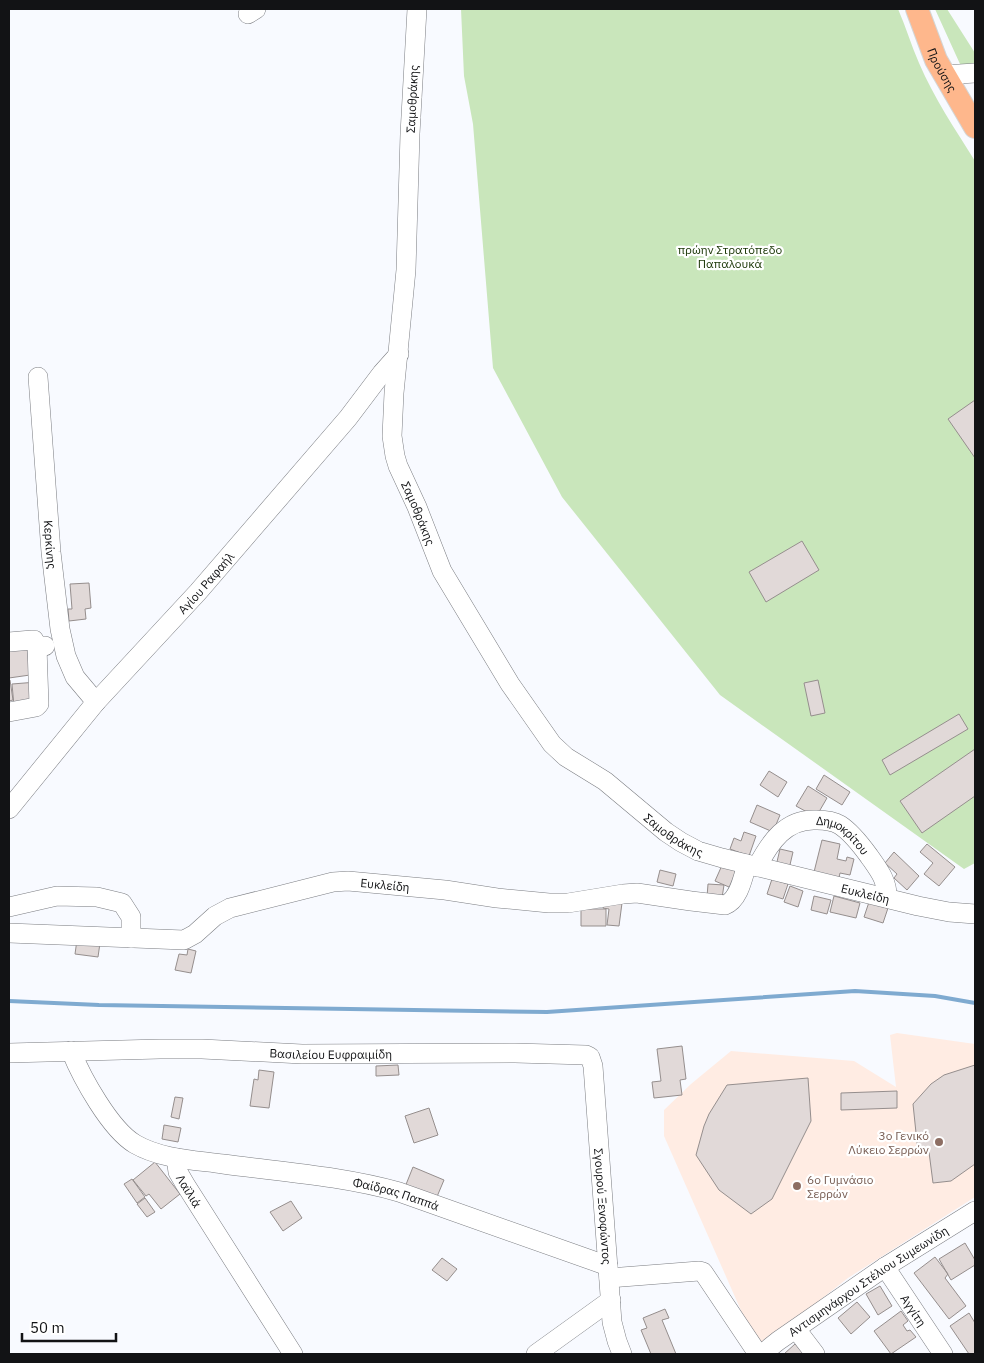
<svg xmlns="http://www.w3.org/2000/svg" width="984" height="1363" viewBox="0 0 984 1363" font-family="'IBM Plex Sans',sans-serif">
	<rect width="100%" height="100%" fill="#f8faff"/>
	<path fill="#ffece3" d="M897,1033L975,1044V1197L848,1278L758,1349L664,1136V1110L691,1084L731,1051L854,1061L896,1087L890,1035Z"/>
	<path fill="#c9e6bb" d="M461,9H898C906,27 911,45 919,63C934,98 955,129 975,161V863L964,869L720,695L562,497L493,368L473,124L464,76Z
		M935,9H947L975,53V64H960Z"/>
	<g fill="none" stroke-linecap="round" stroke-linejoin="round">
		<path stroke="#7faad0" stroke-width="4" d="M9,1001L99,1005L547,1012L855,991L935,996L975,1003"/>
	</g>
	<path fill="#e1d9d8" stroke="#958e8d" d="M975,400V458L948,419Z
		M802,541L819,570L766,602L749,572Z
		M89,583L91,608L85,609L86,619L69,621L68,609H72L70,584Z
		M27,647L30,675L9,678V649Z
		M10,680L13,700L9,701V681Z
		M818,680L825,713L811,716L804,683Z
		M37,682L39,704L14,706L12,684Z
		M959,714L968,729L890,775L882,760Z
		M975,749V796L922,833L900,801Z
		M769,771L787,782L778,797L760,785Z
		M824,775L850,792L842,805L816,789Z
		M808,786L827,798L816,817L796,806Z
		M757,805L780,815L773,832L750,822Z
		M744,832L756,836L749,856L730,849L734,838L741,841Z
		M822,840L840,844L837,859L846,861L847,857L854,859L850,875L840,873L838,882L813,876Z
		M927,844L955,867L939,886L924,874L933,863L920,852Z
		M780,849L793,852L789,869L776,866Z
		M894,852L919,876L907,890L894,878L897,874L885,863Z
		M723,863L744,872L736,890L715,881Z
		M660,870L676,874L673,886L657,882Z
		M772,879L788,884L783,899L767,894Z
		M708,884L724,885L722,898L707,897Z
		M790,886L803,891L798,907L784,902Z
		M814,896L831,900L827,914L811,910Z
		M834,896L860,903L856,918L830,912Z
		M870,899L889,905L883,923L864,917Z
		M604,901L622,903L619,926L607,925L609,909L603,908Z
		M581,909H606V926H581Z
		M77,940L100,943L98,957L75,954Z
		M188,949L196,951L191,973L175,970L179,954L187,955Z
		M682,1046L686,1079L680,1080L682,1095L654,1098L652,1082L661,1081L657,1049Z
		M398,1065L399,1075L376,1076V1066Z
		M975,1065V1164L951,1181L933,1183L929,1152H918L913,1104L931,1084L944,1075Z
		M259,1070L274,1072L269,1108L250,1106L254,1079L258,1080Z
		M808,1078L811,1121L772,1199L751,1214L719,1190L696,1155L704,1126L709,1114L727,1085Z
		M897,1091V1108L841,1110V1093Z
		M175,1097L183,1098L179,1119L171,1117Z
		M429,1108L438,1135L414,1143L405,1116Z
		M164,1125L181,1128L178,1142L162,1139Z
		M155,1162L180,1194L161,1209L149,1194L146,1196L133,1180Z
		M413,1167L444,1180L436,1199L405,1187Z
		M132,1179L145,1197L137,1203L124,1184Z
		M145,1198L155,1212L147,1217L137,1204Z
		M291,1201L302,1218L283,1231L270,1212Z
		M965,1243L975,1260V1265L951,1280L939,1259Z
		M935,1257L948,1274L945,1278L966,1306L949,1319L914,1273Z
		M442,1258L457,1269L447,1281L432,1270Z
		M880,1286L892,1306L878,1315L866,1294Z
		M857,1302L870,1317L851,1334L838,1318Z
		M665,1309L669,1318L662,1320L676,1354H651L641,1330L647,1328L643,1318Z
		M901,1311L908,1321L903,1325L907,1331L910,1330L916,1337L891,1354L874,1331Z
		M969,1313L975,1323V1354H969L950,1326Z
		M795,1344L804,1354H784Z"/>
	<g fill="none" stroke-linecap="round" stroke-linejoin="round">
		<g stroke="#7b7d82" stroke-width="20">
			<g id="minor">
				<path id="s1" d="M417,9L410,134L406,270L394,393L392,436L395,456L398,466L417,507L442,571L510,684L552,744L566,757L605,781L666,832L681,842L698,851L722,858L918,906L949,912L975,914"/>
				<path d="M248,14L256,9"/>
				<path d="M944,75L975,73"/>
				<path id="s2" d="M38,377L51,552L60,629L66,656L75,677L96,702"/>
				<path d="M9,642L32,640H34L37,647L45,646"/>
				<path d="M9,712L36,707L39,704L37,647"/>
				<path id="s3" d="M9,809L96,702L198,592L348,418L382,373L399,354"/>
				<path id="s4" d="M757,867C770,842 786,818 817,820C825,820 833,821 840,825C851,832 861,845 869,856C878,869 888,881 887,898"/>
				<path d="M9,907L57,896L97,897L122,903L131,917V938"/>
				<path id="s5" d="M9,933L184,940L195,934L215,916L230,908L333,882L348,881L445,890L497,898L549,903H568L623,894L637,893L691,901L725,905C739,900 743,877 747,864"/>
				<path id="s6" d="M71,1051C82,1078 110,1129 135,1144C161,1159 194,1160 223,1164C282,1172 342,1176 399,1192L608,1266"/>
				<path id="s7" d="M9,1053L160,1049H202L302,1054L515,1053L586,1055L590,1057L593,1066L612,1322L617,1341L622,1354"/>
				<path id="s8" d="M176,1158L178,1172L185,1184L293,1354"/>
				<path id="s9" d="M885,1267L943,1354"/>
				<path d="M609,1278L699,1271L703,1272L758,1354"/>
				<path d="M796,1329L815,1354"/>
				<path d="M536,1354L611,1300"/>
				<path id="s10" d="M762,1354L778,1341L885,1267L975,1211"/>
			</g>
		</g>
		<g stroke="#d4d5d5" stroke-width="24">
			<g id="major">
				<path id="s11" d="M917,9L936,60L975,127"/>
			</g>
		</g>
		<use href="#minor" stroke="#fff" stroke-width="19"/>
		<use href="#major" stroke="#feb78c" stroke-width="22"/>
	</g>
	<g fill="#8d6e63" stroke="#fff" stroke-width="2">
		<circle cx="939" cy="1142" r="5"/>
		<circle cx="797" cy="1186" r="5"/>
	</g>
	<g text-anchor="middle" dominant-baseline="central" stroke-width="4.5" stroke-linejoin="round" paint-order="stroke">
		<g font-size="12" fill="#121315" stroke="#fff">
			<text stroke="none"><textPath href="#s11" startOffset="66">Προύσης</textPath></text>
			<text transform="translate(412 99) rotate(-87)">Σαμοθράκης</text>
			<text stroke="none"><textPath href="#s1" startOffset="510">Σαμοθράκης</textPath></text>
			<text stroke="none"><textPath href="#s2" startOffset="168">Κερκίνης</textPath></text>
			<text stroke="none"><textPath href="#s3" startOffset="300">Αγίου Ραφαήλ</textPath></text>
			<text stroke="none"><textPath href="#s1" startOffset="930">Σαμοθράκης</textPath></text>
			<text stroke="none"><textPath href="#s4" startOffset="112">Δημοκρίτου</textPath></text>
			<text stroke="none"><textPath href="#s5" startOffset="390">Ευκλείδη</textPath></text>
			<text stroke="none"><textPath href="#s1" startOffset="1132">Ευκλείδη</textPath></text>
			<text stroke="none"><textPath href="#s7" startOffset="322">Βασιλείου Ευφραιμίδη</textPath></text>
			<text stroke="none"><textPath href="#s8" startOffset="36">Λαϊλιά</textPath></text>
			<text stroke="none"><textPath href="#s6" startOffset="381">Φαίδρας Παππά</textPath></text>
			<text stroke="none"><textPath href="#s7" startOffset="732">Σγουρού Ξενοφώντος</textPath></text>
			<text stroke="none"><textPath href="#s10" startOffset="129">Αντισμηνάρχου Στέλιου Συμεωνίδη</textPath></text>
			<text stroke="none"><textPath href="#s9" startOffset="52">Αγγίτη</textPath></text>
		</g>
		<g font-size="12" fill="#183403" stroke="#fff">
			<text x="730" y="249">πρώην Στρατόπεδο<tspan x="730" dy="14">Παπαλουκά</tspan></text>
		</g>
		<g font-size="12" fill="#785e54" stroke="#fff" text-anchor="end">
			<text x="929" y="1135">3ο Γενικό<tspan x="929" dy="14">Λύκειο Σερρών</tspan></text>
			<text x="807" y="1179" text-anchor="start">6ο Γυμνάσιο<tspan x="807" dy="14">Σερρών</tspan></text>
		</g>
	</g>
	<rect width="984" height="1363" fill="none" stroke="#121315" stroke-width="20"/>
	<path d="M22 1333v8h94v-8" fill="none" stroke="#121315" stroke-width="2.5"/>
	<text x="30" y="1333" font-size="15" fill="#121315" stroke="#ffffff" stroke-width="4" paint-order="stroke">50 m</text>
</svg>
